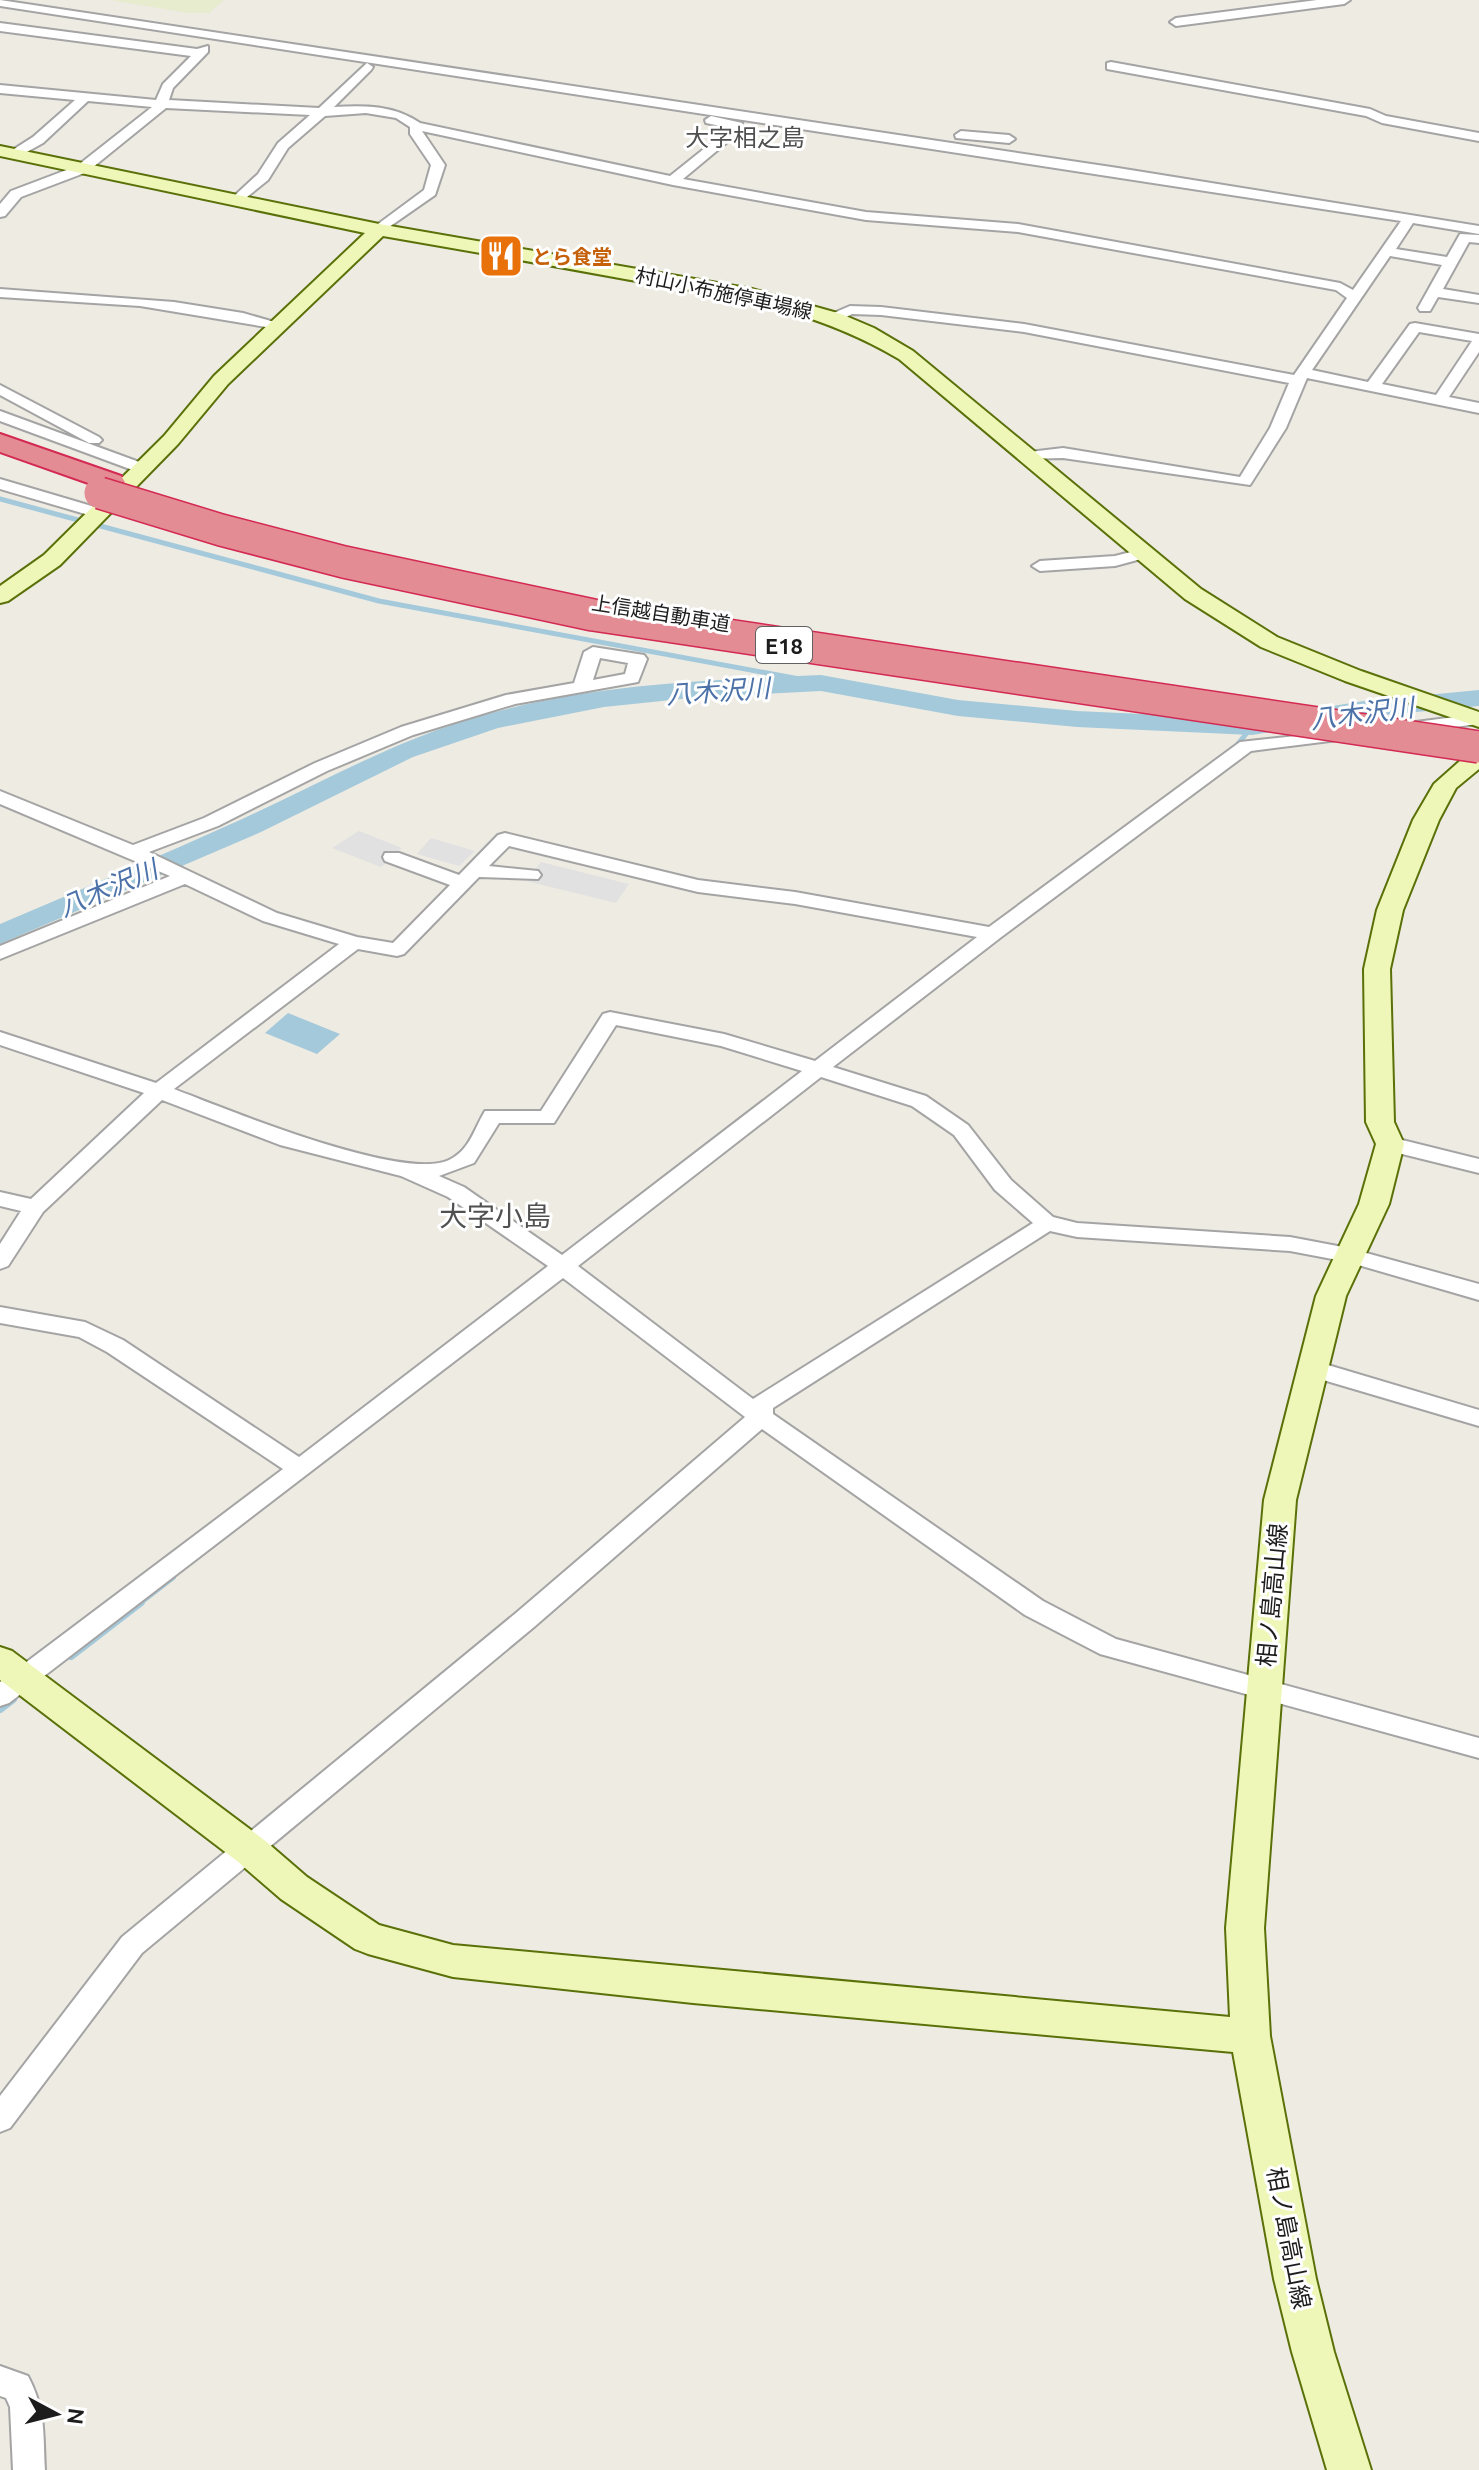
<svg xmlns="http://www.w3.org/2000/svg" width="1479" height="2470" viewBox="0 0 1479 2470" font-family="Ubuntu,'Noto Sans JP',sans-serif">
	<rect width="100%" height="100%" fill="#eeebe3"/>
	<path fill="#e7ecce" d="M110,0H224L209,13H188Z"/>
	<path fill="#e1e1e1" d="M359,831L402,848L381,867L332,848Z
		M431,838L475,851L459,866L417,854Z
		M541,862L629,884L616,903L526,881Z"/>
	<path fill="#a4c9db" d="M288,1013L340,1034L317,1054L265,1033Z"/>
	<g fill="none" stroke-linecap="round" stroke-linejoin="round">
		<path stroke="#a4c9db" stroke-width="5" d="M0,499L379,601L821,683
			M1236,746L1252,727"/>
		<path stroke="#a4c9db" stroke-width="6" d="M138,1604L173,1577"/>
		<path stroke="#a4c9db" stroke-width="8" d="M71,1656L141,1602
			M0,1709L13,1699"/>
		<path fill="#a4c9db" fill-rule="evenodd" d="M821,675L958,700L1077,711L1252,719L1364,701L1479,690V706L1364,717L1252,735L1077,727L958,716L821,691L700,697L604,707L498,728L413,757L261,832L0,944V924C80,890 160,856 240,820C321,783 397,739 484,715C593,684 709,680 821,675Z"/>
		<g stroke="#a4a4a4" stroke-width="4">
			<path id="street" d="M0,0L1118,168L1479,226V234L1413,223L1396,249L1447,257L1460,234L1479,235V243L1469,242L1443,289L1479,295V303L1438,297L1430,311H1420L1418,308L1442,265L1390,256L1312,370L1368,382L1410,324L1415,323L1479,334V352L1449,397L1479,403V413L1307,378L1286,428L1250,485L1063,458L1021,459V453L1063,448L1240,477L1270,428L1289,383L1024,332L881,315L852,314L839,321H829V315L850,306L881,307L1024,324L1294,375L1347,298L1336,290L1018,232L866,220L673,185L422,131L445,165L435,195L379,234L374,233V227L424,190L431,165L410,134V127L396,118L366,113L325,116L288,148L268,180L237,205L230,201L232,198L258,174L278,143L310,115L166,108L87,172L21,197L5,216L0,217V204L11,191L77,166L152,107L88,101L43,143L16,158L11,157V151L33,137L75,100L0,93V85L156,100L163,84L191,56L0,31V23L197,49L208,46V52L173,88L169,100L319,108L367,63L373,67L371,70L334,107C365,105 394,105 420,123L670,176L730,128L706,123L705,120L711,116L742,123L743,129L683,179L866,212L1018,224L1340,283L1353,290L1401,221L0,6ZM1419,332L1472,341L1436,395L1382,384Z
				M1317,0H1350L1344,4L1176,26L1170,22L1176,18Z
				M1111,62L1370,109L1386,116L1479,133V141L1382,123L1366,116L1107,69V63Z
				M961,131L1009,135L1015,139L1009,143L956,138L955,135Z
				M0,289L174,302L243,313L285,325L278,329L140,306L0,297Z
				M0,385L99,437L102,440L99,443H89L0,395Z
				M0,411L150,466L152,469L144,474L138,472L0,421Z
				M0,479L105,510L107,513L99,518L0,489Z
				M1146,548L1154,553L1152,556L1115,566L1040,571L1032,566L1040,561L1115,556Z
				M593,647L644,655L647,659L638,682L515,704L413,735L327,771L218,826L149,852L277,913L357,937L393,943L450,885L385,861L383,857L385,853H399L459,875L498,835L505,833L698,880L795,892L989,927L1240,742L1344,731L1347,735L1338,740L1251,751L1000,938L833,1067L926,1096L968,1125L1011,1180L1053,1217L1077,1223L1290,1237L1348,1248L1479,1284V1300L1348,1262L1290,1251L1077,1237L1050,1231L773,1408V1414L1043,1601L1116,1639L1479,1738V1758L1100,1654L1025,1615L762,1429L534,1627L142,1953L10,2128L0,2132V2096L122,1937L516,1613L745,1417L563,1278L9,1703L0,1706V1682L283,1469L107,1352L79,1337L0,1323V1307L85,1322L123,1340L299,1457L548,1266L448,1197L401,1176L280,1145L162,1100L43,1212L8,1266L0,1269V1244L21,1211L0,1206V1192L31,1199L144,1093L0,1045V1032L156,1083L339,944L263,921L185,884L0,959V946L170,876L0,804V791L133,845L204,818L315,763L401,727L506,695L574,683L584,652ZM600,658L628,663L625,674L593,680ZM509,846L698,892L795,904L977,937L815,1061L724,1034L610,1012L603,1014L541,1111H485C474,1129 470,1150 449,1160C403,1182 226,1109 174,1089L358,949L397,956L404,954L479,877L538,879L541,875L538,871L489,866ZM616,1025L721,1046L802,1071L562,1255L464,1187L439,1176L474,1163L499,1123H554ZM821,1077L912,1106L954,1135L995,1190L1033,1223L753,1399L578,1266Z
				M1478,714V724L1408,733L1399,728L1408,723Z
				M1390,1137L1479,1159V1173L1382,1149L1379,1144L1382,1139Z
				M1311,1360L1479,1410V1426L1303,1374L1299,1368L1303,1362Z
				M0,2366L28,2376C46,2411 43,2432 45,2470H13L10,2407L6,2398L0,2396Z"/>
		</g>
		<g stroke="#5a7008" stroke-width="4">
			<path id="secondary" d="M0,146L379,224L752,289L841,314L874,328L913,351L1201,589L1277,637L1361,671L1479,712V727L1345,681L1261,647L1185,599L899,359C809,306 725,296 625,279C544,264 464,250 383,236L228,384L178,444L60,565L8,601L0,603V586L44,555L164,436L214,376L365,233L0,156Z
				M1479,750V769L1456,788L1439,820L1403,910L1390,969L1394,1122L1404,1144L1389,1204L1346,1296L1296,1500L1264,1928L1270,2036L1316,2279L1334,2352L1371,2470H1327L1292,2352L1274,2279L1233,2052L693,2003L453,1977L368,1954L355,1949L281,1899L237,1861L0,1680V1647L12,1651L263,1839L307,1877L379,1925L453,1945L1230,2017L1226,1928L1264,1500L1316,1296L1359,1204L1376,1144L1366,1122L1364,969L1377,910L1413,820L1434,784L1470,752Z"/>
		</g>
		<g stroke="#d32952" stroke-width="4">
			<path id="highway" d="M0,434L121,476L125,482L121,488L111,491L0,452Z"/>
		</g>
		<use href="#street" fill="#fff" fill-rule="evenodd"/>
		<use href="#secondary" fill="#eef7b7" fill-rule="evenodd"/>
		<use href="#highway" fill="#e48c94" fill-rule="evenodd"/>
		<g stroke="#d32952" stroke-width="34" stroke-linecap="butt">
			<path id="highway-bridge" d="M100,493L221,530L344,562L593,615L1479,747"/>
		</g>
		<use href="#highway-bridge" stroke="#e48c94" stroke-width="31"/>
	</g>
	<defs>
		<g id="restaurant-square" transform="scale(2.3)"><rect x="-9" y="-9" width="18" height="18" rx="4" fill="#e8710a" stroke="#fff"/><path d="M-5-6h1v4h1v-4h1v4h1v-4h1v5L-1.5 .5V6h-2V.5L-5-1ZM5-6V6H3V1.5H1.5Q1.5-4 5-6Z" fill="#fff"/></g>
	</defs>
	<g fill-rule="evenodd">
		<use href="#restaurant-square" x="501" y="256"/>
	</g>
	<g text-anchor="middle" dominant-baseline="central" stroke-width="6" stroke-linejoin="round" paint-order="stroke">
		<g font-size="20" font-weight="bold" fill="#c56008" stroke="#fff" text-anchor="start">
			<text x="532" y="256">とら食堂</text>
		</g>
		<g font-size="20" fill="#1d1d1d" stroke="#fff">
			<text transform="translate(724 293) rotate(12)">村山小布施停車場線</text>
			<text transform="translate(661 613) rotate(9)">上信越自動車道</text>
		</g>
		<rect fill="#fff" stroke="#616161" stroke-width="2" x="756" y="627" width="56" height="36" rx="6"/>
		<g font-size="22" font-weight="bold" fill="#1d1d1d">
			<text x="784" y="645">E18</text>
		</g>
		<g font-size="24" fill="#505050" stroke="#fff">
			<text x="745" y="137">大字相之島</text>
		</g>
		<g font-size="24" fill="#1d1d1d" stroke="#fff">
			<text transform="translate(1272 1595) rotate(-85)">相ノ島高山線</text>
			<text transform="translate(1289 2238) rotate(79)">相ノ島高山線</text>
		</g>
		<g font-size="26" font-style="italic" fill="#4c72a9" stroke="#fff">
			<text transform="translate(718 691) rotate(-4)">八木沢川</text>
			<text transform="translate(1362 713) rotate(-7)">八木沢川</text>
			<text transform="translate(108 888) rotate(-23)">八木沢川</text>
		</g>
		<g font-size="28" fill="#505050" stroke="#fff">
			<text x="495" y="1215">大字小島</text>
		</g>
	</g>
	<g transform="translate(56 2414) rotate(97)" stroke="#ffffff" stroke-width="6" paint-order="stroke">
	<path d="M0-6L14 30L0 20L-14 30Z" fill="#1d1d1d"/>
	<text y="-12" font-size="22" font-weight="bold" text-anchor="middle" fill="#1d1d1d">N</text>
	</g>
</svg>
